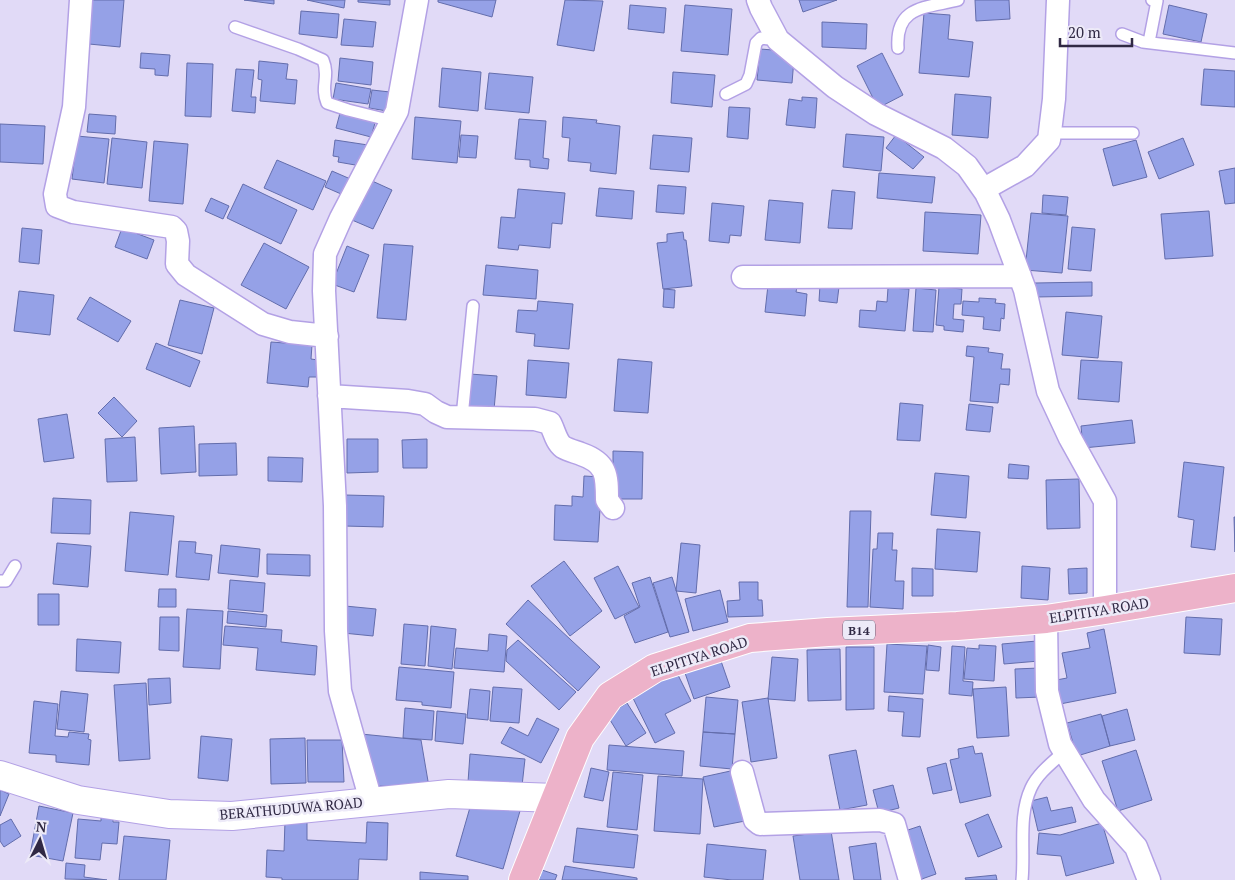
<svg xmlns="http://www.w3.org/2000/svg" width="1235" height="880" viewBox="0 0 1235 880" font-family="'PT Serif',serif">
	<rect width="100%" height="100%" fill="#e1daf7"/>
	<path fill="#95a1e7" stroke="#636dac" d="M92,0H124L120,47L89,44Z
		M244,0H274V4Z
		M307,0H345L344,8Z
		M358,0H390V5L358,2Z
		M438,0H496L492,17L438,2Z
		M565,0L603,1L594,51L557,45Z
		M799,0H837L803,12Z
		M975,0H1009L1010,19L976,21Z
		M630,5L666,8L664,33L628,29Z
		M685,5L732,9L728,55L681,51Z
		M1169,5L1207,14L1201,42L1163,34Z
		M301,11L339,14L337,38L299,34Z
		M924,13L950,15L948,39L973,42L969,77L919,73Z
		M344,19L376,22L373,47L341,45Z
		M822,22L867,24L866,49L822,47Z
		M760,49L786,51L794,59L792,83L757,80Z
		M141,53L170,55L168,76L155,75V69L140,68Z
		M882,53L903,95L878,108L857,66Z
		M340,58L373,62L371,85L338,81Z
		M259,61L288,64L286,79L297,80L295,104L260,101L262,80L258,79Z
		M187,63L213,64L211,117L185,116Z
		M442,68L481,72L478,111L439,107Z
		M236,69L254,70L251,97H256L255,113L232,111Z
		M1204,69L1235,71V107L1201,105Z
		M673,72L715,75L712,107L671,103Z
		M489,73L533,77L529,113L485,109Z
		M336,83L371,89L368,104L333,99Z
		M372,90L390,92L387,111L369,108Z
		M955,94L991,97L988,138L952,135Z
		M802,97L817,98L815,128L786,125L789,99L802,101Z
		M729,107L750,108L748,139L727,137Z
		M340,113L375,123L371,137L336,128Z
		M89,114L116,116L115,134L87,132Z
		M415,117L461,121L457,163L412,159Z
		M563,117L597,120L596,123L620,126L616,174L590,171L591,163L568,161L570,138L562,137Z
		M519,119L546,121L543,158L549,159L548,169L530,167V160L515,159Z
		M0,124L45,126L43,164L0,162Z
		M846,134L884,137L881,171L843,167Z
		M461,135L478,136L476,158L459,157Z
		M653,135L692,138L689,172L650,169Z
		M896,135L924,157L913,169L886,148Z
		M77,136L109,139L104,183L72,179Z
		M112,138L147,142L142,188L107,184Z
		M1183,138L1194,165L1159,179L1148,152Z
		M335,140L368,145L361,166L338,162L339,157L333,156Z
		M1136,140L1147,177L1113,186L1103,149Z
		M154,141L188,144L183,204L149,201Z
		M277,160L326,181L313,210L264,188Z
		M1235,168V203L1225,204L1219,171Z
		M332,171L355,181L348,197L325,187Z
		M879,173L935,177L932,203L877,198Z
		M370,180L392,190L373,229L352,220Z
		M243,184L297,210L281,244L227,218Z
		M658,185L686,187L684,214L656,212Z
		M599,188L634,191L632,219L596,216Z
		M518,189L565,193L562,224L552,223L550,248L519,245L518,250L498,248L501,217L515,218Z
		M832,190L855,192L852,229L828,228Z
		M1043,195L1068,197L1066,215L1042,213Z
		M211,198L229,206L223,219L205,211Z
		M769,200L803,203L800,243L765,240Z
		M712,203L744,206L741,236L730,235L729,243L709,241Z
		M1209,211L1213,256L1165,259L1161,214Z
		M925,212L981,215L978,254L923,251Z
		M1031,213L1068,216L1062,273L1025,270Z
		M1072,227L1095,229L1091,271L1068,269Z
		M22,228L42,230L39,264L19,262Z
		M122,228L154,240L147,259L115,247Z
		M683,232L684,240H686L692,286L663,289L657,243L667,242V234Z
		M264,243L309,267L286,309L241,285Z
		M384,244L413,246L406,320L377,318Z
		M347,246L369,255L354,292L332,284Z
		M486,265L538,270L536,299L483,295Z
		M1092,282V296L1035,297V283Z
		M768,285L797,287L796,292L807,294L805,316L765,312Z
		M820,285L839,287L837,303L819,301Z
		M939,287L962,289L961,304H954L953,319L964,320L963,332L944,330V326L936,325Z
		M888,288L909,289L905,331L859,327L860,310L876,311L877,301L887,302Z
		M916,288L936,290L933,332L913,331Z
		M664,289L675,290L674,308L663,307Z
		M19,291L54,295L50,335L14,331Z
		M90,297L131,321L118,342L77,319Z
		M979,298L996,299L995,303L1005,304L1004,319L1001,318L1000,331L983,329L984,317L962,315L963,301L979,302Z
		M180,300L214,308L202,354L168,345Z
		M538,301L573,304L569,349L534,346L535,334L516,332L518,310L537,311Z
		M1066,312L1102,316L1098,358L1062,355Z
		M271,342L312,345L311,359L318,360L317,377H309L308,387L267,383Z
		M156,343L200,361L190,387L146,369Z
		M967,346L989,348L988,352L1003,354L1001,369H1010L1009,385L1000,384L998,403L970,401L974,357L966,356Z
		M618,359L652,362L648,413L614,411Z
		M528,360L569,363L566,398L526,395Z
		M1081,360L1122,362L1119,402L1078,399Z
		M470,374L497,376L494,410L468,407Z
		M114,397L137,421L122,437L98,413Z
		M900,403L923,405L920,441L897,440Z
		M969,404L993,407L990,432L966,430Z
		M67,414L74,458L44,462L38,419Z
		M1132,420L1135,443L1083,448L1081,426Z
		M194,426L196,472L161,474L159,428Z
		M135,437L137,481L107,482L105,439Z
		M347,439H378V472L347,473Z
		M427,439V468H403L402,440Z
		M236,443L237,475L199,476V444Z
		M613,451L643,452L642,499H613Z
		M268,457L303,458L302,482L268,481Z
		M1184,462L1224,467L1215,550L1191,547L1194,520L1178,517Z
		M1009,464L1029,466L1028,479L1008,478Z
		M935,473L969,476L966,518L931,515Z
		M584,476L602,477L598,542L554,540L555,505L572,506V496L583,497Z
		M1079,479L1080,528L1047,529L1046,480Z
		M345,495L384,496L383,527L344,526Z
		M53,498L91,500L90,534L51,533Z
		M850,511H871L868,607H847Z
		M130,512L174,516L168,575L125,571Z
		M1234,517H1235V552Z
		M937,529L980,532L977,572L935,569Z
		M878,533H893L892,550H897L895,581H904L903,609L870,607L873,549H877Z
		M179,541L196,542L195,553L212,555L209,580L176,577Z
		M57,543L91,546L88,587L53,584Z
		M681,543L700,545L696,593L676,591Z
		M221,545L260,549L258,577L218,573Z
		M267,554L310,555V576L267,574Z
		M564,561L602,611L570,636L531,586Z
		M618,566L639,607L615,619L594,578Z
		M1022,566L1050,568L1048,600L1021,598Z
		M912,568L933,569V596H912Z
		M1087,568V593L1069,594L1068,569Z
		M650,577L668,632L635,643L624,616L640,607L632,583Z
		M672,577L689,632L670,637L653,583Z
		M230,580L265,583L263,612L228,609Z
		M739,582H758V600H762L763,616L728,617L727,601L740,600Z
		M159,589H176V607H158Z
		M720,590L728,622L693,631L685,599Z
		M38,594H59V625H38Z
		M528,600L600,667L578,691L506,624Z
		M345,606L376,609L373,636L343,633Z
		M187,609L223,611L220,669L183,667Z
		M228,611L267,615L266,627L227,623Z
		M160,617H179V651L159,650Z
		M1186,617L1222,619L1220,655L1184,653Z
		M404,624L428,626L425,666L401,664Z
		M225,626L282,630L281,642L317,646L315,675L256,670L258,648L223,645Z
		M431,626L456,629L452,669L428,666Z
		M1104,629L1116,693L1055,705L1051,681L1067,678L1062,653L1090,648L1087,633Z
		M489,634L507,636L504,672L454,668L456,648L488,651Z
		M77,639L121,642L119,673L76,671Z
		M518,640L576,692L559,710L506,661L507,650Z
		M1037,641L1039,661L1004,664L1002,644Z
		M887,644L927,646L923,694L884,692Z
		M928,645L941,647L939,671L926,670Z
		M979,645L996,646L994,681L964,679L967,648L979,649Z
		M952,646L965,647L963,681L973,682L972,696L949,694Z
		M846,647H874V709L846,710Z
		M840,649L841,700L808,701L807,650Z
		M772,657L798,659L795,701L768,699Z
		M721,661L730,687L694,699L685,673Z
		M399,667L454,672L451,708L422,705V702L396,700Z
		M1039,668L1041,697L1016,698L1015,669Z
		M676,671L691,701L665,714L675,733L655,743L631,694Z
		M170,678L171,703L149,705L148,679Z
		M146,683L150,759L119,761L114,685Z
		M493,687L522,689L519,723L490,721Z
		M1006,687L1009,736L977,738L973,689Z
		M470,689L490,691L488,720L467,718Z
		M61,691L88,694L84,732L57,729Z
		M889,696L923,699L920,737L902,736L904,712L888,711Z
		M706,697L738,700L735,734L703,732Z
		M768,698L777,758L751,762L742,702Z
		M34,701L58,704L55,736L68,737L69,732L89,734L88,739L91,740L89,765L56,762V755L29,753Z
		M627,703L646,733L626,746L607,715Z
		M405,708L434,711L432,740L403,738Z
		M1127,709L1135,740L1110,746L1102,716Z
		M437,711L466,714L463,744L435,741Z
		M1101,714L1110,746L1077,756L1067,723Z
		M537,718L559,729L541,763L501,743L510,727L528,736Z
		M703,732L735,734L732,769L700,766Z
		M361,734L421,740L429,787L375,786Z
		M201,736L232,739L228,781L198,778Z
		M305,738L306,783L271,784L270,739Z
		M307,740H342L344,782H308Z
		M609,745L684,751L682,776L607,770Z
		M973,746L975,754L982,753L991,796L960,803L950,760L959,758L958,749Z
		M856,750L867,805L840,810L829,755Z
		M1136,750L1152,800L1118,811L1102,761Z
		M470,754L525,759L522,786L468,782Z
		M946,763L952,790L933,794L927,768Z
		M591,768L609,772L603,801L584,797Z
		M735,770L745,821L714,827L703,777Z
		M613,772L643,775L637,830L607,827Z
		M658,776L703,779L700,834L654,831Z
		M893,785L899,808L879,813L873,790Z
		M0,790L9,794L0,816Z
		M473,797L520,811L503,869L456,856Z
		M1047,797L1051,811L1072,807L1076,822L1038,831L1031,801Z
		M39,806L73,813L63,861L30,855Z
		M988,814L1002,847L978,857L965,824Z
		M101,817L113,818V822H119L117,844L102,843L100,860L75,858L78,819L101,821Z
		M11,819L21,836L4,847L0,841V825Z
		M285,821L307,822V840L366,843L367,822L388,823L387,860L359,859L358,880H282V878L266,877L267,850L284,851Z
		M1102,823L1114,863L1066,876L1061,856L1037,854L1039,833L1060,835Z
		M920,826L936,874L919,880L899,833Z
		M577,828L638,835L634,868L573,862Z
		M831,831L839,880H800L793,836Z
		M124,836L170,840L166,880H119Z
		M876,843L881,880H854L849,847Z
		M707,844L766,850L763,880H732L704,877Z
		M66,863L85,865L84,877L107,880L65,879Z
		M565,866L637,878V880H562Z
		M542,870L557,875L555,880H539Z
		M420,872L468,876V880H420Z
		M996,875L997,880H966L965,878Z"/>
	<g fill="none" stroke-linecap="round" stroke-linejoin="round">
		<g stroke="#b3a1e5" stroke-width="14">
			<path id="lane" d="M235,27L298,49L323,60C330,77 320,86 327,103L348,110L392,121
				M1122,34L1143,42L1235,53
				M1149,42L1157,1L1152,0
				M898,48C895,5 927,8 958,0
				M726,94L746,84L750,75L756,43L761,38L778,40
				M1050,133H1133
				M462,417L473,306
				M0,581H6L15,566
				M1022,880C1025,850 1018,816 1031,788C1038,773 1053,762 1065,751"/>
		</g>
		<g stroke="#b3a1e5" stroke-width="25">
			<path id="street" d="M81,0L74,107L55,194L57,206L73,212L172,227L176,231L178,241L177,264L186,275L263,324L290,332L327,336
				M758,0L761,8L778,40L835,87L876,114L944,148L967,166L986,193L999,220L1025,290L1048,391L1070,438L1105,501V610
				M984,189L1025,166L1049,140L1054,99L1058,0
				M743,277L1020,276
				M329,396L408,401L425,404L436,412L447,417L535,419L550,423C554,430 556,442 563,447C568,450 576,452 581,454C607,463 607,475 607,500L613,508
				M1046,619L1047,691L1060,744L1094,800L1136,847L1149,880
				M742,772L755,820L760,824L880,820L894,824L910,880
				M371,801L340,691L336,631L335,506L324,291L325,254L341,218L397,111L417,0"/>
		</g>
		<g stroke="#b3a1e5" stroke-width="30">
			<path id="secondary" d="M0,775L78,800L169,814L232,816L449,794L556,798"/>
		</g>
		<g stroke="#fff" stroke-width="30">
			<path id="primary" d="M523,880L580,738L610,696L655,668L750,638L828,632L957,626L1046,619L1105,610L1235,588"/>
		</g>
		<use href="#lane" stroke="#fff" stroke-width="11"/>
		<use href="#street" stroke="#fff" stroke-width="22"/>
		<use href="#secondary" stroke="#fff" stroke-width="28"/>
		<use href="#primary" stroke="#edb2c9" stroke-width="28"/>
	</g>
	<g text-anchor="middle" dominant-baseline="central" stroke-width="5" stroke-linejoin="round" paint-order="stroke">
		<rect fill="#edeaf8" stroke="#69637a" stroke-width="1" x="843" y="620.5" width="32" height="19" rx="4"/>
		<g font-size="12" font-weight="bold" fill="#302944">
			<text x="859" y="630">B14</text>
		</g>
		<g font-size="14" fill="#302944" stroke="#edeaf8">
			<text transform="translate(1099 610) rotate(-9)">ELPITIYA ROAD</text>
			<text transform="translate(699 656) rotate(-18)">ELPITIYA ROAD</text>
			<text transform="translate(291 808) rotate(-5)">BERATHUDUWA ROAD</text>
		</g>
	</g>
	<g transform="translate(40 840) rotate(5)" stroke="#edeaf8" stroke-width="4" paint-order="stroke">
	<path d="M0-4L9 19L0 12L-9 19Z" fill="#302944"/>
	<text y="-8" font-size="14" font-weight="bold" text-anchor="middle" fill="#302944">N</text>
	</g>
	<path d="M1060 38v8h72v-8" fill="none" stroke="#302944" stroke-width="2.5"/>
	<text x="1068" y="38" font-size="15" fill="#302944" stroke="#edeaf8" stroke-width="4" paint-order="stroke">20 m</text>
</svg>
